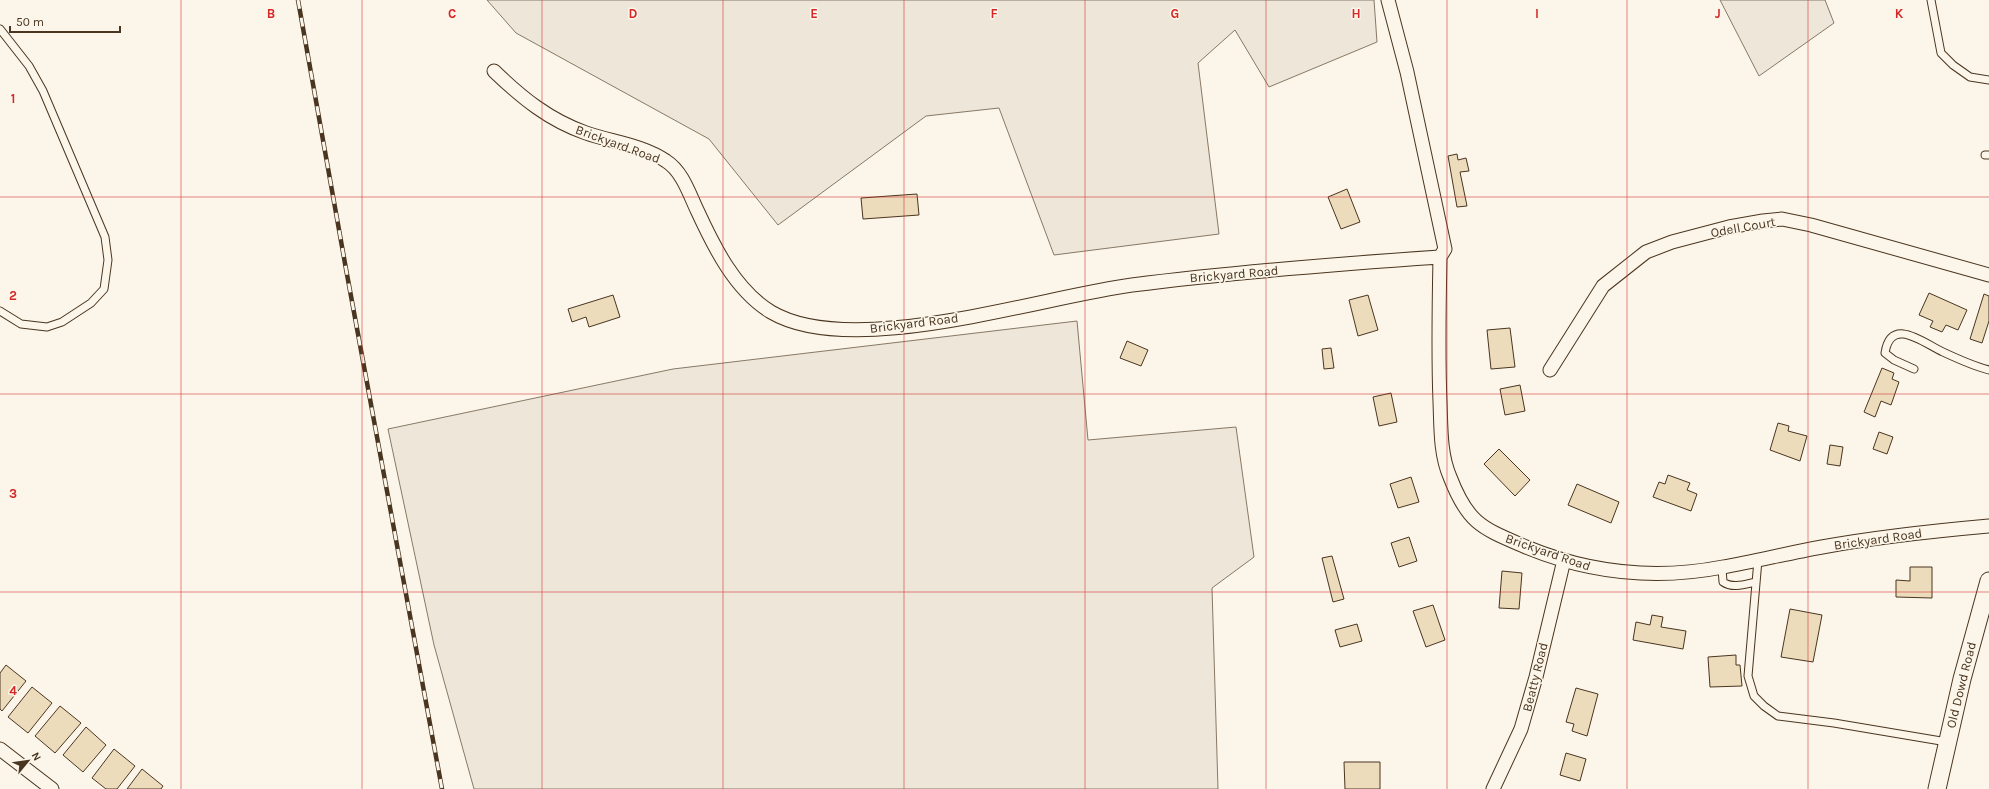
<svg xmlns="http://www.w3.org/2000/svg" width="1989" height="789" viewBox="0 0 1989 789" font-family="Karla,sans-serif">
	<rect width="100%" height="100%" fill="#fbf6e9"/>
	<path fill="#ede6d9" stroke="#887966" d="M487,0H1374L1377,42L1269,87L1235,30L1198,63L1219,234L1054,255L999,108L926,116L778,225L709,139L516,33Z
		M1720,0H1825L1834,23L1759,76Z
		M1077,321L1088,440L1236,427L1254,557L1212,588L1218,789H474L434,645L388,429L673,369Z"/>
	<path fill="#ecdcbc" stroke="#4a3520" d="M1457,154L1458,160L1466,158L1469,171L1460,172L1467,206L1457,207L1448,156Z
		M1347,189L1360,222L1341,229L1328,197Z
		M917,194L919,215L863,219L861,198Z
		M1929,293L1967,310L1958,330L1946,325L1942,332L1930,327L1933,321L1919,315Z
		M1984,294L1989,296V321L1982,343L1970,339Z
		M613,295L620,317L589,327L586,317L572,322L568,309Z
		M1368,295L1378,330L1358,336L1349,300Z
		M1510,328L1515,367L1491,369L1487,330Z
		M1127,341L1148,350L1141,366L1120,358Z
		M1331,348L1334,368L1324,369L1322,349Z
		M1882,368L1894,373L1892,379L1899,382L1891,405L1881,401L1875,417L1864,412Z
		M1520,385L1525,411L1505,415L1500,389Z
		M1391,393L1397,422L1379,426L1373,397Z
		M1778,423L1789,426L1788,431L1807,436L1800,461L1770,450Z
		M1879,432L1893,437L1887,454L1873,449Z
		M1830,445L1843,447L1840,466L1827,464Z
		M1499,449L1530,480L1515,496L1484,464Z
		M1668,475L1690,483L1687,490L1697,494L1691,511L1653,497L1659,482L1665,484Z
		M1411,477L1419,502L1398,508L1390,484Z
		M1577,484L1619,502L1611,523L1568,505Z
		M1409,537L1417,561L1399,567L1391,543Z
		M1332,556L1344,599L1333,602L1322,558Z
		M1910,567H1932V598L1896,597V580L1910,581Z
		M1502,571L1522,573L1519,609L1499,608Z
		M1433,605L1445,640L1426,647L1413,611Z
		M1790,609L1822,615L1813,662L1781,657Z
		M1652,615L1663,617L1661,627L1686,631L1683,649L1633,640L1636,622L1650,625Z
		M1357,624L1362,641L1340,647L1335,630Z
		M1736,655V665H1740L1742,686L1710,687L1708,657Z
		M6,665L26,681L2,711L0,709V673Z
		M32,687L52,703L28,733L8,717Z
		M1576,688L1598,694L1587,736L1572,731L1574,724L1566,722Z
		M60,706L81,723L55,753L35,736Z
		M86,727L106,745L83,772L63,755Z
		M114,749L135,766L117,789H106L92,778Z
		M1566,753L1586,759L1580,781L1560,775Z
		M1344,762H1380V789H1345Z
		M142,769L163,786L161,789H127Z"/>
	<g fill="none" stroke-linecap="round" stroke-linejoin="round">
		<g stroke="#4a3520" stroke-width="9">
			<path id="service" d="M1931,0L1941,53L1953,65L1970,77L1989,80
				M0,29L29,66L43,91L105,237L108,260L104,289L91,303L62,322L47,327L21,324L0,311
				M1985,155H1989
				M1914,369L1894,360L1885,353C1891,315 1925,344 1943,352C1958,359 1973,366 1989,370
				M1758,560L1748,676L1754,696L1764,706L1778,716L1834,723L1947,742
				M1722,568L1723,582C1733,589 1746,584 1756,582"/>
		</g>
		<g stroke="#4a3520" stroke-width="15">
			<path id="minor" d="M1388,0L1407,72L1445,249L1440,257C1439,306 1438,354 1440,402C1441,427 1440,454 1450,477C1468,524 1482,528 1526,547C1589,573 1656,580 1723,567C1756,561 1789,553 1822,547C1877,537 1933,531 1989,526
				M494,71C522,98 549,120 586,133C612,142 643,145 666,161C682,171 689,193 697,210C714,247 735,290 771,312C852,360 1040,297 1132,285C1234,272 1337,264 1440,257
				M1550,370L1603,286L1646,252L1672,242L1729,227L1763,221L1782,219L1811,225L1989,275
				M0,749L52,789
				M1493,789L1521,729L1536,677L1564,560"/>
		</g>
		<g stroke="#4a3520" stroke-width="19">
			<path id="tertiary" d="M1937,789L1962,679L1989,581"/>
		</g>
		<use href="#service" stroke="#fbf6e9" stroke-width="7"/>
		<use href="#minor" stroke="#fbf6e9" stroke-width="13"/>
		<use href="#tertiary" stroke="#fbf6e9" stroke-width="17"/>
		<g stroke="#4a3520" stroke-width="4.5">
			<path id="rail" d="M298,0L346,269L442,789"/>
		</g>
		<use href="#rail" stroke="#fbf6e9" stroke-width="3" stroke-dasharray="9" stroke-linecap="butt"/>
	</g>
	<path fill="none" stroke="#d62828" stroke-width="1" stroke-opacity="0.55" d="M181,0V789M362,0V789M542,0V789M723,0V789M904,0V789M1085,0V789M1266,0V789M1447,0V789M1627,0V789M1808,0V789M0,197H1989M0,394H1989M0,592H1989"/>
	<g text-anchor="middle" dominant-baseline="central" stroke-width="3" stroke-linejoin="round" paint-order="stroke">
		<g font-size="13" fill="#4a3520" stroke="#fbf6e9">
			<text transform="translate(618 144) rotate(20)">Brickyard Road</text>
			<text transform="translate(1743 227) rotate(-10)">Odell Court</text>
			<text transform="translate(1234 274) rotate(-5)">Brickyard Road</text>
			<text transform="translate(914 323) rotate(-7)">Brickyard Road</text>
			<text transform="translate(1878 539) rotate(-8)">Brickyard Road</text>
			<text transform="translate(1548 552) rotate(19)">Brickyard Road</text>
			<text transform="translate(1535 677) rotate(-76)">Beatty Road</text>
			<text transform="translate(1961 685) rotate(-76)">Old Dowd Road</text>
		</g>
	</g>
	<g font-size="13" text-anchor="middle" font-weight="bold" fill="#d62828" stroke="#fbf6e9" stroke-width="3" stroke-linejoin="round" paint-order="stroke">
		<text x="271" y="18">B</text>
		<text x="452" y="18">C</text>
		<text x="633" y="18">D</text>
		<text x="814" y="18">E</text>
		<text x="994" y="18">F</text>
		<text x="1175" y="18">G</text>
		<text x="1356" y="18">H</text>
		<text x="1537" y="18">I</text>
		<text x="1718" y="18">J</text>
		<text x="1899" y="18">K</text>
		<text x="13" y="103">1</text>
		<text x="13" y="300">2</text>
		<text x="13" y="498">3</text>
		<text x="13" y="695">4</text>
	</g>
	<g transform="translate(28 761) rotate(61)" stroke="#fbf6e9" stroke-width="3" paint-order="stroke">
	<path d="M0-3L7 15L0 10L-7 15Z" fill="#4a3520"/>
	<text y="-6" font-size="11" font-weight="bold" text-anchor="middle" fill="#4a3520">N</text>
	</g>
	<path d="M10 26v6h110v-6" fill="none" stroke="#4a3520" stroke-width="2"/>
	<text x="16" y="26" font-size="12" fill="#4a3520" stroke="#fbf6e9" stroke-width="3" paint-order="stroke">50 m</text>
</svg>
